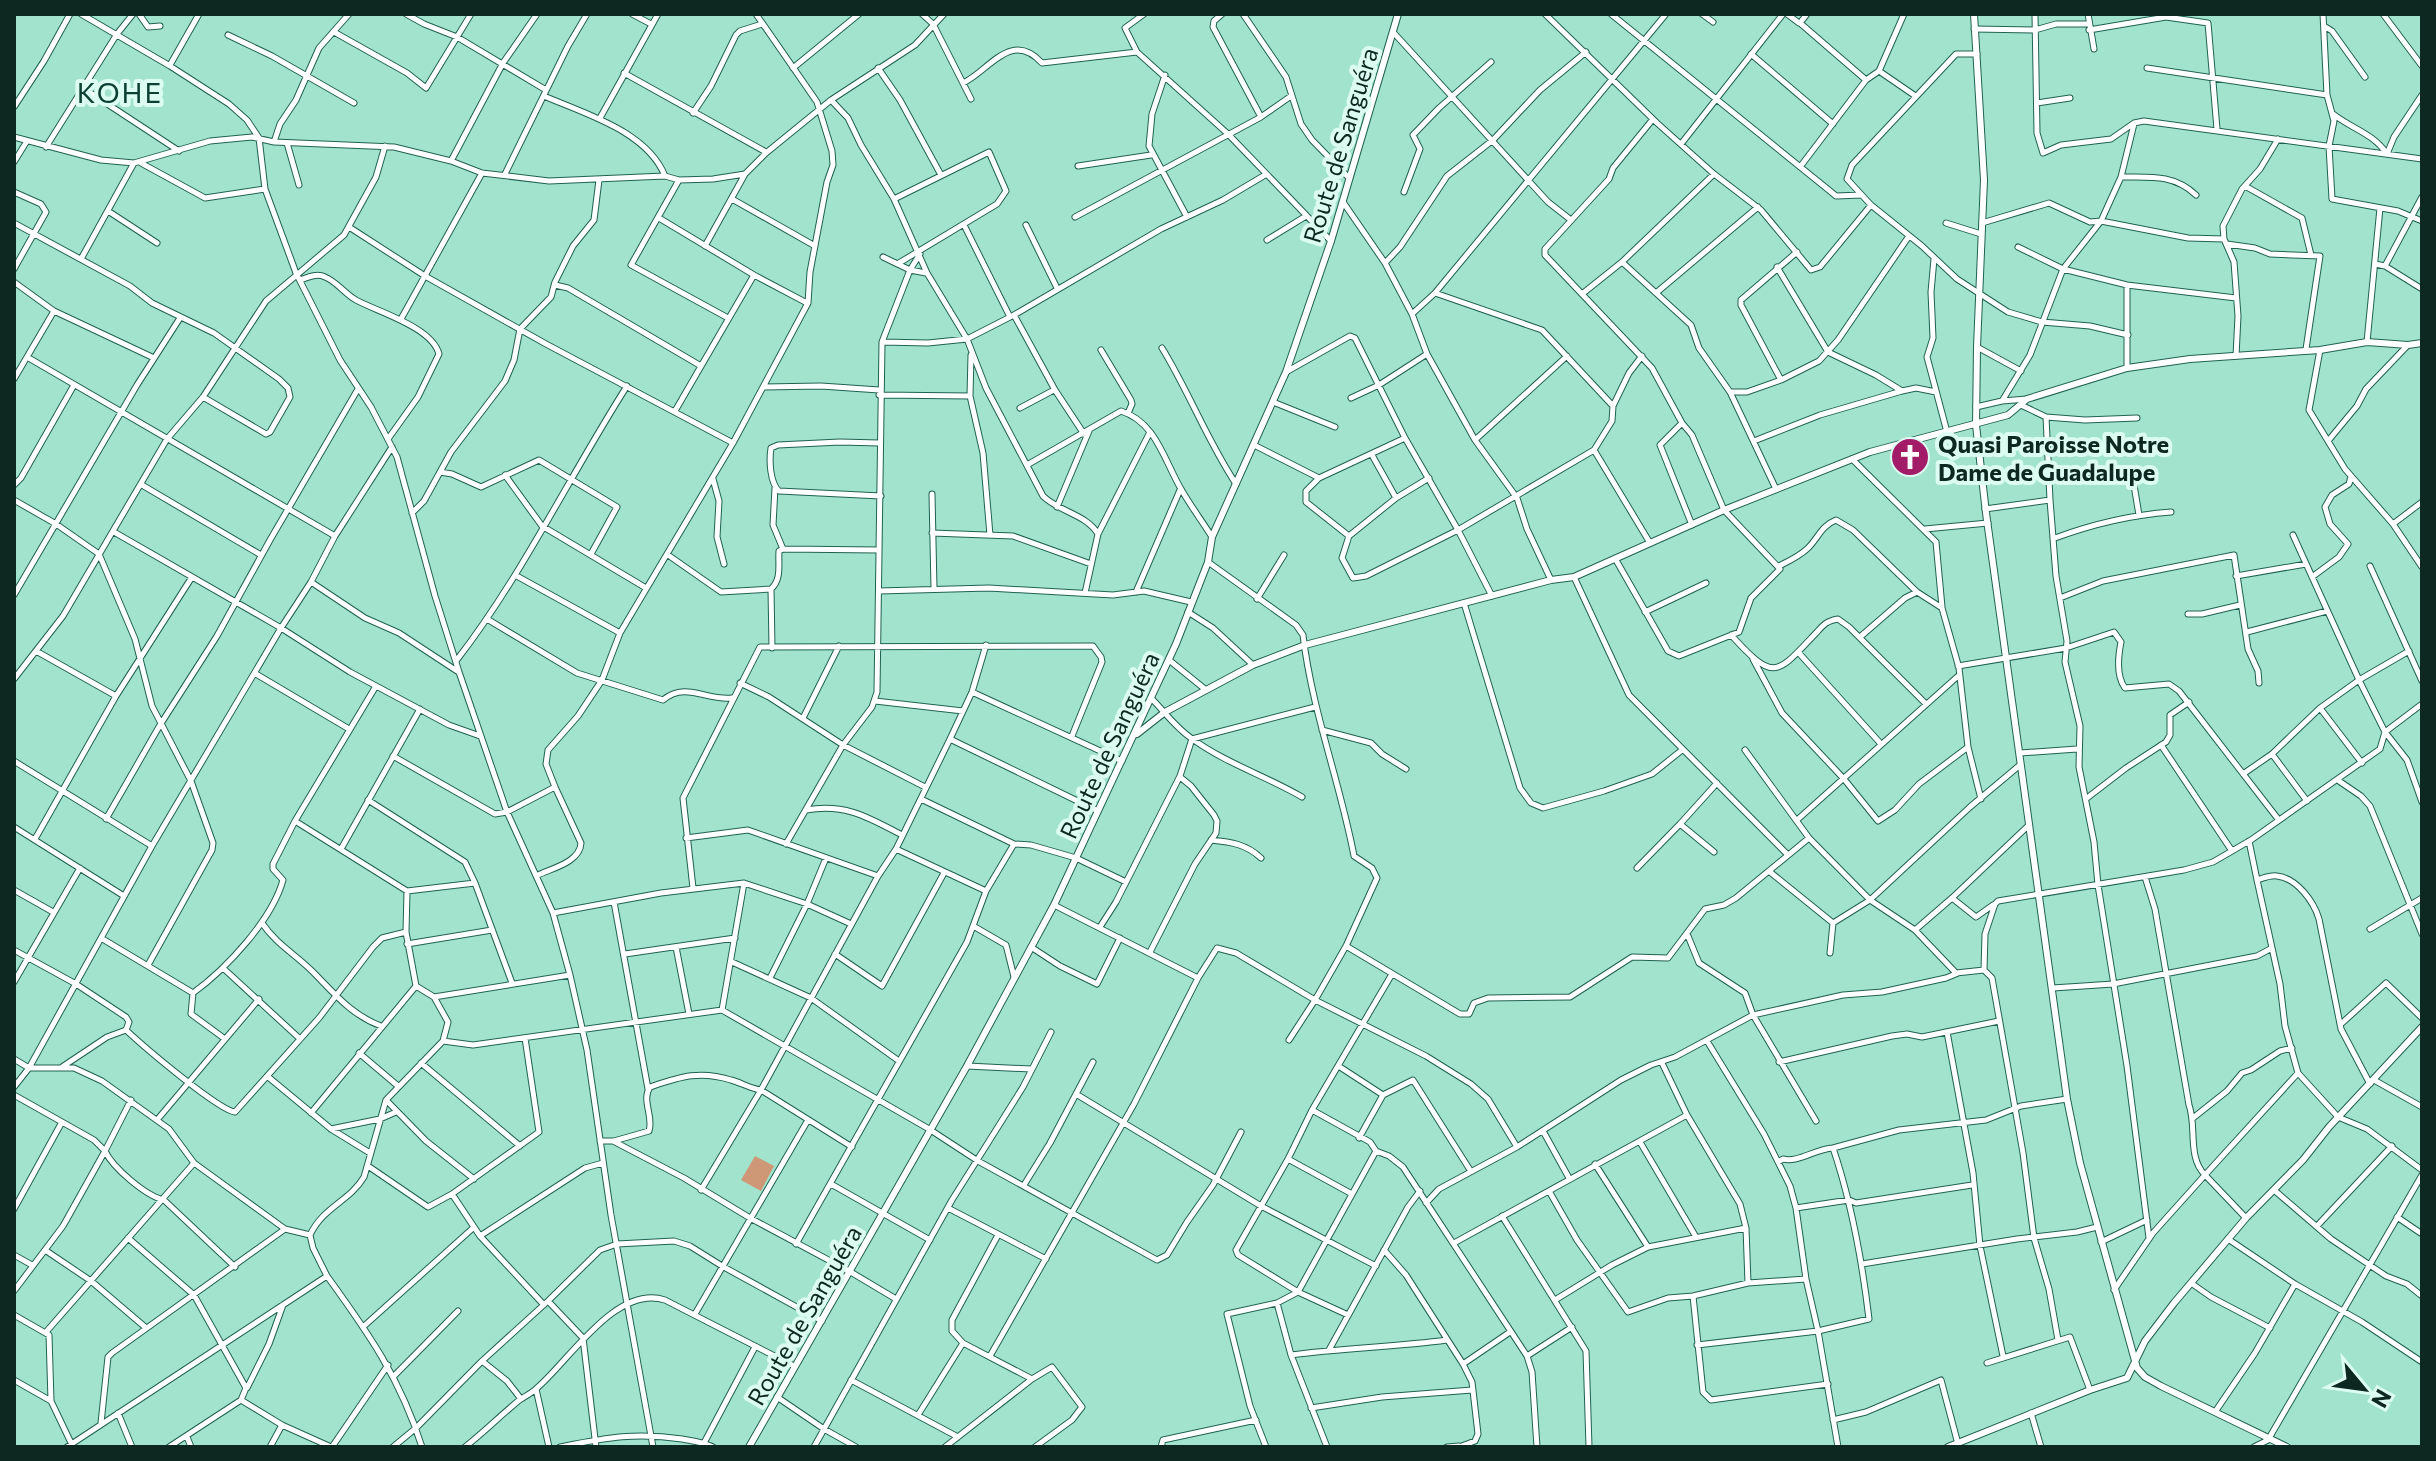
<svg xmlns="http://www.w3.org/2000/svg" width="2436" height="1461" viewBox="0 0 2436 1461" font-family="Commissioner,sans-serif">
	<rect width="100%" height="100%" fill="#a1e3cd"/>
	<path fill="#ce9775" d="M755,1156L774,1166L761,1191L741,1180Z"/>
	<g fill="none" stroke-linecap="round" stroke-linejoin="round">
		<g stroke="#206251" stroke-width="7">
			<path id="minor" d="M81,14L170,66L229,104L247,120L259,138L265,189L296,273L340,360L371,407L397,457L435,596L459,672L507,812L553,913L570,975L587,1050L611,1215L653,1447
				M139,14L148,27L160,26
				M406,14L424,24L457,37L546,90
				M632,14L651,24
				M922,14L933,24L971,99
				M1144,14L1125,28L1137,52L1228,134L1331,241
				M1222,14L1214,21L1213,27L1261,117
				M1243,14L1286,77L1301,124L1312,140L1349,178
				M1545,14L1657,123L1714,174L1761,210L1811,270L1820,267L1871,205
				M1611,14L1830,191L1836,196L1861,195
				M1702,14L1713,22
				M1787,14L1799,23
				M1807,14L1800,23L1866,80
				M2035,14L2037,133L2043,153L2061,145L2111,139L2134,123L2144,121L2422,159
				M2088,14L2094,49
				M2323,14L2327,95L2334,121L2329,146L2332,199L2398,211L2422,221
				M2383,14L2422,66
				M2324,26L2332,31L2365,77
				M1974,29L2035,30L2056,24H2088
				M2089,30L2166,17L2208,23L2217,129
				M334,32L407,73L426,88L471,14
				M1393,32L1548,202L1571,220
				M228,35L272,56L354,103
				M1751,54L1833,124
				M1977,54H1956L1852,165L1847,179L1871,205L1922,246L1957,279L2008,312L2042,322L2090,326L2128,335
				M170,65L199,14
				M793,68L859,14
				M878,68L900,100L941,175
				M2147,68L2327,95
				M1879,71L1914,95
				M624,73L766,152
				M1165,75L1152,114L1149,146L1187,217
				M963,83C989,71 1011,29 1042,63L1137,52
				M83,88L179,151
				M544,96C585,114 647,131 665,176
				M831,100L848,118L861,145L894,199L927,273L967,339L986,388L1043,496C1059,512 1086,514 1098,534
				M2037,103L2070,98
				M14,107L44,61L70,14
				M693,113L711,86L736,35L740,31L762,24
				M2333,114C2352,129 2373,133 2387,154L2394,137L2422,95
				M600,118L658,14
				M14,137L101,160L134,163L210,141L252,137L274,142L394,147L451,161L482,173L549,181L665,176L679,180L713,179L745,174L766,153L831,100L915,45L944,14
				M274,142L280,124L296,100L319,48L349,14
				M287,143L299,185
				M1681,144L1783,14
				M46,147L117,34L133,14
				M451,161L503,63L537,14
				M14,162L27,141
				M141,163L205,198L265,189
				M1078,166L1151,155
				M1800,167L1866,80L1879,71L1904,14
				M505,174L568,46L587,14
				M2121,177L2134,124
				M679,180L631,265L728,318
				M2245,186L2302,218L2311,255
				M14,192L41,204L46,212L14,269
				M1404,192L1420,149L1413,135L1439,108L1491,62
				M732,199L815,246
				M894,199L989,152L1006,191L997,204L899,263
				M1343,202L1385,263L1412,314L1427,354L1475,440L1517,498L1527,529L1551,580
				M108,211L157,243
				M1075,217L1261,117L1291,96
				M659,218L754,275L807,303
				M14,223L130,286L152,303L214,333L279,379L288,388L290,397L270,432L266,434L203,397
				M1946,223L1981,234
				M1982,223L2049,203L2090,222L2101,221L2188,238L2224,239
				M964,225L1010,317
				M1026,225L1057,288
				M349,227L425,276L546,344L733,443
				M1267,240L1306,216
				M2227,244L2255,248L2270,254L2320,256L2306,349
				M705,246L745,174
				M2018,247L2063,269L2127,285L2236,298
				M883,257L910,270L926,273
				M81,259L134,163
				M1934,259L1931,292L1933,338L1927,357L1947,432
				M1622,262L1691,325L1699,348L1730,392L1776,489
				M1385,263L1400,247L1447,176L1493,140L1540,90L1586,52
				M2375,264L2385,266L2422,289
				M2385,266L2422,197
				M1777,267L1828,352L1876,375L1902,391
				M300,280C308,277 317,273 325,277C336,281 345,294 356,300C378,312 432,327 439,354L418,397L388,439
				M14,282L54,311L154,358
				M555,285L568,288L701,366
				M1435,293L1666,14
				M1656,293L1758,207
				M1582,294L1622,262L1714,174
				M1014,315L1055,390L1084,434
				M401,319L482,173
				M882,342L928,343L967,339L1014,315L1161,229L1223,200L1265,175
				M2367,342L2380,208
				M1977,347L2021,371
				M1162,348C1189,392 1207,440 1236,484
				M1101,350L1131,400L1132,404L1128,413
				M2320,350L2309,410L2345,469L2393,524L2422,567
				M971,355L970,396L983,453L990,535
				M2236,356L2238,316L2234,262L2224,239L2223,226L2242,189L2260,169L2278,139
				M27,357L335,536
				M2127,368V285
				M1286,372L1350,336L1355,338L1405,438L1458,530L1492,596
				M14,379L54,311
				M1781,380L1741,305V300L1797,252
				M764,387L821,386L879,390
				M1730,392H1747L1781,380L1819,361L1838,340L1909,236
				M879,395L970,396
				M1351,398L1379,385L1427,354
				M2002,401L2030,355L2063,269L2101,221L2121,177C2150,177 2174,174 2196,195
				M1273,402L1335,427
				M2021,405L2046,417L2085,420L2137,418
				M1613,406L1629,373L1642,356
				M1976,407L2002,401L2027,399
				M1020,408L1054,390
				M675,411L754,275
				M2046,417L2050,500
				M1682,423L1660,445L1692,525
				M1405,438L1319,478L1306,491V502L1349,536L1342,558L1353,578L1366,576L1458,530L1594,450L1612,421L1613,406L1542,330L1435,293L1412,314
				M1475,440L1567,356
				M1754,441L1820,415L1902,391L1916,388L1936,392
				M2328,441L2357,406L2366,389L2407,346
				M879,443L840,442L778,445L771,448C769,461 770,483 779,491L881,496
				M1254,445L1319,478
				M1594,450L1650,543
				M1372,455L1396,498
				M1852,459L1936,542L1942,607
				M1027,465L1121,411C1156,422 1164,460 1181,489C1190,505 1202,521 1212,537
				M440,472L452,474L481,487L539,460L617,507L591,554
				M505,475L542,526L646,588
				M713,479L719,501L717,537L724,564
				M2050,480L2125,477L2134,485L2139,515
				M14,485L21,478L74,385
				M142,485L261,555
				M775,488L773,525L783,549
				M932,494L934,589
				M14,500L56,524L99,554L135,639L152,706L191,781L213,843L212,850L148,965
				M1057,507L1089,431
				M1985,509L2050,500L2056,576L2067,641L2065,662L2080,726L2079,767L2094,842L2098,885L2127,1066L2149,1238
				M412,513L424,501L451,452L505,381L514,360L520,329L551,297L555,282L573,246L594,220L599,180
				M2393,524L2422,502
				M1925,529L1988,523
				M114,532L281,628L350,672L449,725L480,736
				M932,533L1013,536L1091,564
				M2293,535L2359,680L2385,732L2407,760L2422,802
				M1349,536L1396,498L1429,478
				M2055,538C2093,524 2130,515 2171,512
				M668,555L721,592L771,589C782,579 778,565 779,551L783,549L879,550
				M1616,560L1668,651L1679,656L1739,632L1751,598L1780,569L1724,510L1692,435L1682,423L1652,368L1545,255V249L1609,179L1613,168L1653,119
				M1208,562L1296,625L1303,635C1312,711 1340,782 1354,856L1372,868L1377,878L1346,946L1315,1000L1289,1040
				M1779,566C1789,561 1800,556 1808,548C1819,537 1821,526 1836,520L1853,530L1917,592L1942,608L1959,668L1968,747L1981,799
				M2370,566L2422,681
				M515,575L620,633
				M2236,576L2306,564
				M1574,577L1629,695L1788,855
				M2312,577L2339,557L2348,544L2330,524L2325,507L2332,495L2349,484L2351,476
				M311,582L365,618L399,633L457,671
				M771,589L772,648
				M879,591L989,588L1113,595L1144,591L1191,602
				M1136,592L1180,490
				M1085,593L1098,534L1150,432
				M14,595L137,385L180,318
				M2060,598L2103,581L2234,555L2248,649L2258,671L2259,683
				M1257,599L1284,555
				M1464,603L1520,788L1531,803L1543,808L1604,791L1652,774L1682,750
				M1188,612L1213,628L1253,665
				M1645,612L1706,583
				M2188,614H2202L2240,605
				M487,619L577,673L663,700C686,681 706,701 732,698
				M2247,632L2327,611
				M1731,635C1775,683 1776,675 1817,632C1824,624 1827,621 1838,619L1849,627L1926,704
				M1860,637L1905,598L1917,592
				M36,651L116,696
				M1798,652L1881,744
				M1753,659L1782,713L1844,779L1878,821L1895,810L1919,784L1968,747
				M1169,660L1206,690
				M456,661C522,576 569,477 627,386
				M1958,666L2066,648L2114,632L2121,642C2118,657 2116,676 2125,688L2169,684L2179,691L2278,819
				M256,674L349,729
				M14,679L63,616L167,439L203,397L266,301L344,235L376,177L385,146
				M740,683L769,697L843,745L925,787
				M972,692L1122,761
				M1151,698C1164,711 1175,727 1191,738C1225,763 1266,776 1302,797
				M875,701L963,711
				M2320,708L2362,763
				M803,718L839,646
				M1322,730L1371,743L1382,754L1406,769
				M950,739L1098,811
				M2161,745L2232,851
				M1745,750L1809,838L1870,900L1915,930L1952,898L1976,917L1993,905
				M2020,753L2077,749
				M2272,754L2307,801
				M393,756L495,814L507,812L555,787L546,764L548,750L578,716L602,680L620,633L733,443L808,303L810,272L827,182L833,165L832,151L817,102L756,14
				M14,761L152,846
				M2243,774L2272,754L2320,708L2359,680L2409,651
				M2339,781L2361,796L2370,806L2422,934
				M2087,798L2126,768L2166,742L2170,735V715L2189,702
				M921,799L1014,844L1031,845L1076,858L1126,882
				M368,800L465,862L475,883L512,983
				M806,810C845,803 868,817 902,835
				M106,819L160,725L217,636L270,540L358,389
				M1797,820L1957,677
				M295,821L407,891L406,932L416,986L434,997L570,975
				M1680,824L1717,783
				M14,827L124,896
				M686,838L748,830L878,876
				M35,839L116,696L192,577
				M1211,840C1231,842 1246,844 1261,858
				M2249,841L2257,880
				M786,844L843,745L872,707L877,692L882,342L910,270L920,254
				M341,849L420,709
				M896,849L986,891
				M1637,868L1680,824L1714,852
				M1770,872L1833,923
				M538,875C553,868 580,862 581,843L555,787
				M2145,877L2155,909L2189,1105C2197,1127 2187,1157 2205,1175L2298,1073
				M693,888L683,798L760,647L1093,646L1101,657L1102,662L1072,736
				M14,890L53,912
				M407,891L475,883
				M1952,898L2029,825
				M614,902L648,1089
				M1054,905L1198,978
				M553,913L661,893L744,883L807,904L851,924
				M262,923C276,944 295,954 312,971C334,993 351,1015 381,1026
				M975,927L1006,945L1014,977
				M1100,927L1116,902L1180,776L1192,739L1315,707
				M2370,929L2422,898
				M1915,930L1956,973L1984,970L1985,934L1995,904L1998,901L2184,870L2213,862L2251,840L2380,749L2385,732L2422,704
				M1688,936L1699,963L1745,993L1753,1015L1816,1121
				M101,938L193,993C226,969 272,920 283,880L273,869V864L295,821L376,686
				M407,944L492,930
				M1346,946L1460,1014H1469L1474,1003L1488,998L1570,997L1632,957L1668,958L1705,909L1724,905L1736,898L1809,838
				M676,947L689,1014
				M1031,947L1060,966L1097,984L1120,938
				M14,950L76,984L126,1017L129,1022L126,1030
				M1150,952L1195,864L1216,833L1217,821L1214,815L1191,786L1180,777
				M1830,953L1833,923L1870,900L1970,807L2020,765
				M625,954L735,938
				M835,954L882,986L944,873
				M732,962L811,998L899,1061
				M223,968L299,1038
				M1984,970L1992,978L2023,1153L2034,1238L2049,1289L2058,1340
				M770,978L807,904L826,858
				M14,982L80,868
				M2053,988L2113,984L2257,956L2272,948
				M193,993L191,1014L225,1039
				M722,1010L744,883
				M2341,1024L2386,983L2422,1018
				M1947,1032L1973,1173L1980,1246L2003,1356
				M443,1041L473,1045L722,1010L929,1129L978,1161L1157,1260L1167,1255L1187,1222L1213,1185L1241,1132
				M1707,1041L1764,1134L1790,1186L1796,1208L1806,1279L1818,1331L1838,1447
				M359,1053L398,1086
				M14,1059L29,1068H74L102,1081L169,1129L194,1163L285,1229L310,1235
				M1779,1062L1892,1036L1907,1034L1922,1037L1999,1021
				M421,1063L520,1146
				M1662,1063L1687,1115L1740,1204L1746,1228L1748,1283
				M967,1066L1031,1069
				M62,1067L107,1037L126,1030C143,1046 218,1110 235,1112L319,1018L373,947L382,938L406,932
				M1340,1067L1383,1095
				M267,1076L331,1129L370,1153
				M2374,1080L2422,1107
				M2370,1084L2341,1029L2319,919C2314,902 2297,878 2277,876C2270,875 2264,878 2257,880L2280,984L2285,1026L2298,1073L2338,1117L2367,1129L2422,1170
				M14,1087L29,1068L152,846L281,628L311,582L335,536L392,447
				M1076,1094L1261,1206L1376,1266
				M14,1095L94,1140L105,1151L63,1226L14,1291
				M131,1100L105,1151C113,1168 146,1196 164,1200L235,1267
				M386,1100L426,1141L474,1179
				M1312,1110L1370,1142L1376,1151L1389,1156L1403,1167L1527,1356L1532,1372L1537,1447
				M311,1113L416,986
				M2193,1118L2227,1091L2242,1073L2251,1070L2280,1051L2292,1048
				M157,1120L259,999
				M331,1129L380,1119L396,1112
				M1543,1131L1569,1178
				M1359,1138L1383,1095L1413,1080L1470,1170
				M600,1141H613L684,1178L750,1218L849,1271L896,1299
				M614,1141L649,1131C654,1117 641,1100 650,1087C680,1077 699,1070 731,1080C742,1083 749,1088 761,1090L852,1147
				M1640,1142L1696,1237
				M1833,1148L1899,1130L1986,1120L2021,1106L2067,1099
				M1288,1159L1352,1194
				M1595,1164L1648,1247
				M368,1166L428,1207L452,1194L539,1132L525,1038
				M831,1184L930,1240
				M1024,1185L1050,1143L1093,1062
				M701,1190L761,1090L878,876L896,849L950,739L972,692L986,645
				M2274,1190L2331,1239L2386,1276L2407,1284L2422,1296
				M1549,1191L1577,1240L1628,1312L1668,1298L1693,1296L1748,1283L1806,1279
				M452,1194L480,1236L544,1305
				M1426,1203L1439,1189L1517,1147L1621,1080L1651,1065L1675,1057L1753,1015L1843,995L1882,992L1946,978L1958,973
				M948,1208L1046,1259
				M1796,1208L1849,1200L1856,1203L1972,1185
				M14,1209L62,1122
				M1502,1216L1586,1351L1589,1447
				M2397,1217L2422,1234
				M2317,1226L2392,1146
				M998,1235L952,1320V1331L963,1343L1032,1379
				M480,1236L585,1168L603,1163
				M128,1238L194,1295L246,1388L241,1400L169,1447
				M2228,1239L2295,1284L2362,1322L2422,1362
				M2101,1242L2147,1220
				M1454,1243L1687,1115
				M796,1244L967,942L986,891L1014,844
				M45,1250L91,1281L145,1327
				M1384,1250L1406,1275L1463,1364L1472,1382L1478,1434L1475,1441L1459,1447
				M14,1255L32,1265
				M1862,1264L2017,1239L2077,1232L2097,1227
				M327,1276C369,1334 400,1378 422,1447
				M2191,1283L2211,1297L2270,1328
				M2114,1290L2153,1233L2205,1175L2246,1218
				M1693,1296L1703,1392L1711,1400L1828,1384
				M1555,1300L1612,1265L1648,1247L1746,1228
				M548,1301L583,1338L596,1447
				M1277,1303L1291,1355L1327,1447
				M695,1314L808,1120
				M14,1315L49,1335L51,1401
				M1348,1315L1298,1292L1238,1255L1236,1250L1288,1159L1312,1110L1392,974
				M363,1327L473,1228
				M46,1332L194,1163
				M1697,1345L1818,1331L1869,1319C1862,1260 1852,1204 1833,1148C1815,1149 1798,1163 1783,1159L1778,1162
				M1329,1350L1408,1207L1420,1191
				M1291,1355C1343,1348 1395,1347 1447,1340
				M990,1356L1134,1104L1198,978L1217,948L1236,953L1315,1000L1426,1056L1471,1084L1488,1099L1517,1147
				M1527,1356L1572,1327
				M482,1361L507,1381L521,1399
				M1987,1363L2070,1337L2090,1390
				M1463,1364L1510,1332
				M394,1376L458,1311
				M14,1380L51,1401L73,1447
				M851,1380L958,1437
				M247,1388L269,1344L283,1305
				M536,1389L549,1447
				M777,1397L824,1429L856,1447
				M241,1400L282,1425L331,1447
				M1311,1408L1382,1397L1472,1390
				M2215,1412L2255,1353L2295,1284
				M118,1413L132,1447
				M2031,1413L2041,1447
				M918,1415L963,1343
				M1833,1420L1866,1412L1941,1380L1958,1444
				M101,1423L108,1357L112,1353L285,1229
				M187,1437L191,1447
				M704,1443L755,1347
				M67,1447L327,1276L313,1248L310,1235C324,1206 349,1202 364,1177L386,1100L443,1041L448,1022L434,997
				M270,1447L282,1425
				M332,1447L388,1365
				M393,1447L416,1428L482,1361L548,1301L600,1250L617,1244L674,1241L690,1246L722,1266L822,1321
				M465,1447C483,1433 499,1417 517,1402C523,1397 531,1394 537,1388C569,1361 616,1284 665,1300L794,1366
				M560,1447C606,1438 634,1432 682,1439C693,1441 703,1442 713,1447
				M814,1447L952,1200L1023,1087L1051,1032
				M945,1447L1032,1379L1052,1367L1082,1407L1072,1420L1035,1447
				M1161,1447L1163,1440L1256,1420
				M1266,1447L1250,1406L1227,1314L1277,1303L1298,1292L1376,1151
				M1447,1447L1459,1446
				M2254,1447L2268,1440L2422,1175"/>
		</g>
		<g stroke="#206251" stroke-width="8">
			<path id="tertiary" d="M1974,14L1984,180L1977,347L1976,425L1986,513L2067,1099L2080,1163L2137,1368L2145,1377L2161,1386L2287,1447
				M1137,734L1165,712L1253,665L1305,645L1551,580L1574,577L1724,510L1870,452L2008,415L2027,399L2127,368L2190,359L2320,350L2367,342L2408,345L2422,343
				M749,1447L967,1066L1054,905L1176,644L1208,562L1212,537L1286,372L1331,241L1398,14
				M1948,1447L2090,1390L2127,1378L2145,1341L2174,1303L2246,1218L2303,1160L2329,1127L2422,1027"/>
		</g>
		<use href="#minor" stroke="#fff" stroke-width="5"/>
		<use href="#tertiary" stroke="#fff" stroke-width="6"/>
	</g>
	<defs>
		<g id="church-disc" transform="scale(2)"><circle r="9.5" fill="#a31c68" stroke="#dcfcf1"/><path d="M-1.2-6h2.4v3.5h3.3v2.4h-3.3V6h-2.4V-.1h-3.3v-2.4h3.3Z" fill="#fff"/></g>
	</defs>
	<g fill-rule="evenodd">
		<use href="#church-disc" x="1910" y="457"/>
	</g>
	<g text-anchor="middle" dominant-baseline="central" stroke-width="8" stroke-linejoin="round" paint-order="stroke">
		<g font-size="24" fill="#0d2821" stroke="#dcfcf1">
			<text transform="translate(1340 145) rotate(-73)">Route de Sanguéra</text>
			<text transform="translate(1109 745) rotate(-65)">Route de Sanguéra</text>
			<text transform="translate(804 1315) rotate(-60)">Route de Sanguéra</text>
		</g>
		<g font-size="24" font-weight="bold" fill="#0d2821" stroke="#dcfcf1" text-anchor="start">
			<text x="1938" y="443">Quasi Paroisse Notre<tspan x="1938" dy="28">Dame de Guadalupe</tspan></text>
		</g>
		<g font-size="28" letter-spacing="2" fill="#0c4033" stroke="#dcfcf1">
			<text x="120" y="92">KOHE</text>
		</g>
	</g>
	<rect width="2436" height="1461" fill="none" stroke="#0d2821" stroke-width="32"/>
	<g transform="translate(2364 1389) rotate(119)" stroke="#dcfcf1" stroke-width="6" paint-order="stroke">
	<path d="M0-6L14 30L0 20L-14 30Z" fill="#0d2821"/>
	<text y="-12" font-size="22" font-weight="bold" text-anchor="middle" fill="#0d2821">N</text>
	</g>
</svg>
